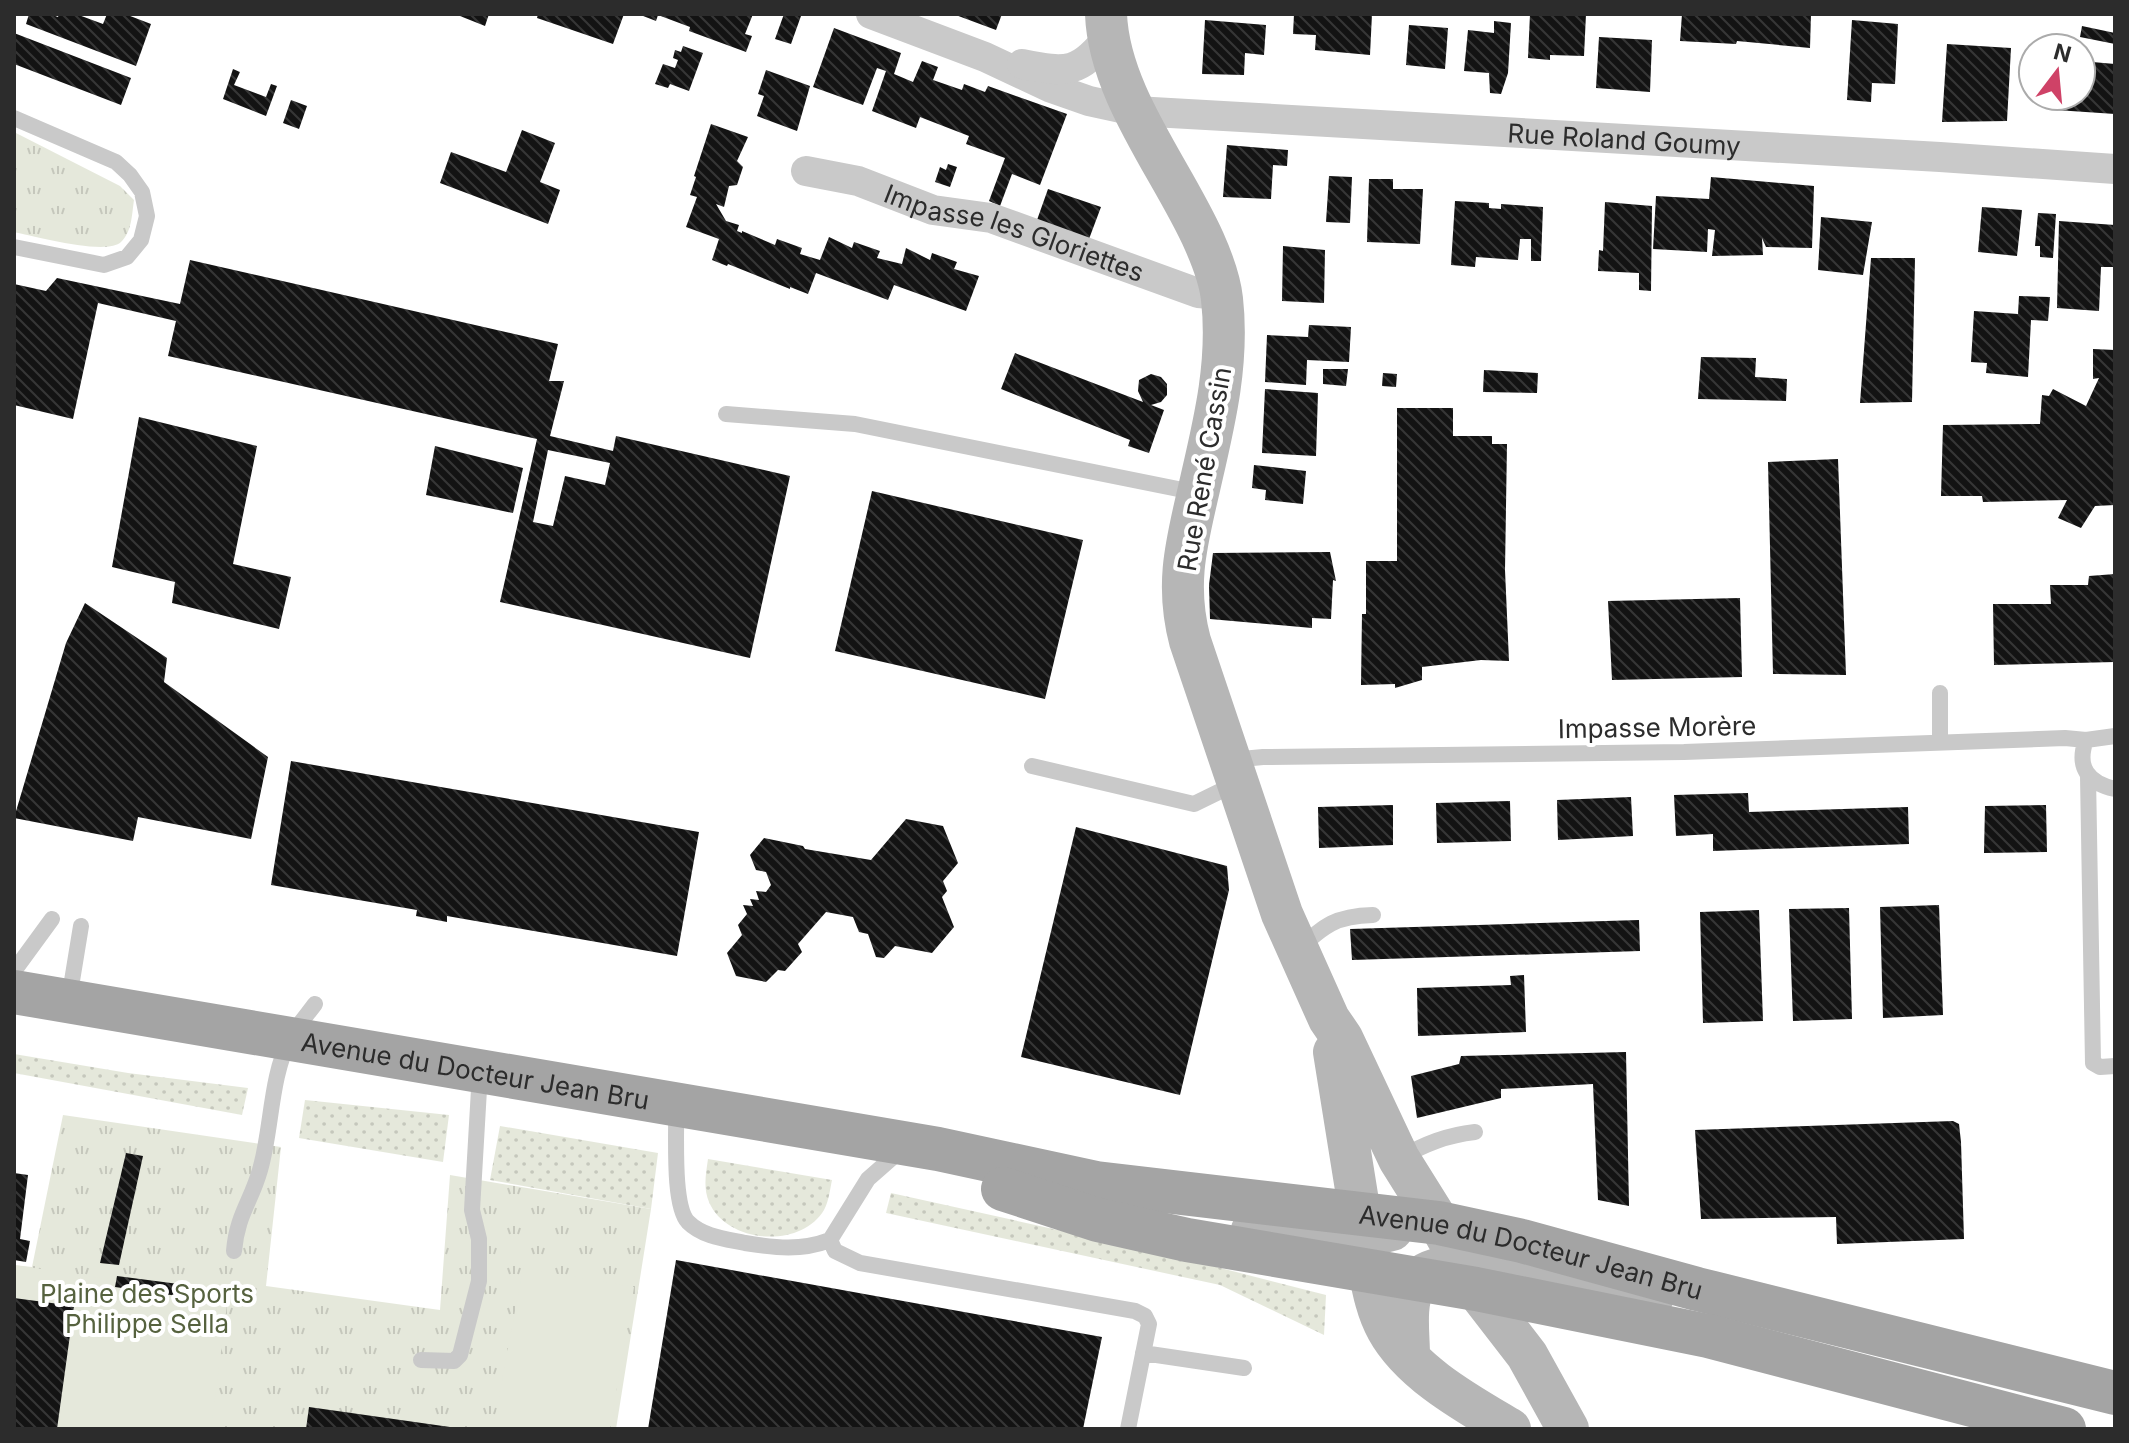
<svg xmlns="http://www.w3.org/2000/svg" width="2129" height="1443" viewBox="0 0 2129 1443" font-family="Inter,sans-serif">
	<defs>
		<pattern id="grass-dots" width="8" height="8" patternUnits="userSpaceOnUse" patternTransform="scale(2)"><rect width="8" height="8" fill="#e5e8db"/><path d="M2 2h.1M6 6h.1" fill="none" stroke="#c5c7bc" stroke-width="1.8" stroke-linecap="round"/></pattern>
		<pattern id="park-tufts" width="24" height="20" patternUnits="userSpaceOnUse" patternTransform="scale(2)"><rect width="24" height="20" fill="#e5e8db"/><path d="M3 7l-1-3M5 7V3M7 7l1-3M15 17l-1-3M17 17v-4M19 17l1-3" fill="none" stroke="#c5c7bc"/></pattern>
		<pattern id="building-back-hatch" width="6" height="6" patternUnits="userSpaceOnUse" patternTransform="scale(2)"><rect width="6" height="6" fill="#131313"/><path d="M-1 5l2 2M0 0l6 6M5-1l2 2" fill="none" stroke="#363636"/></pattern>
	</defs>
	<rect width="100%" height="100%" fill="#fff"/>
	<path fill="url(#grass-dots)" d="M14,1054L128,1073L248,1088L242,1115L14,1073Z
		M305,1100L449,1115L443,1162L299,1138Z
		M500,1126L658,1153L651,1209L490,1180Z
		M708,1159L832,1180C830,1189 829,1201 824,1210C801,1249 727,1244 709,1202C703,1188 706,1173 708,1159Z
		M891,1193L1162,1253L1326,1295L1324,1335L1220,1285L886,1213Z"/>
	<path fill="url(#park-tufts)" d="M14,132L120,186L134,200C132,213 132,232 121,242C107,256 33,236 14,232Z
		M63,1115L281,1147L266,1286L440,1310L450,1175L651,1209L616,1429H14V1265L32,1267Z"/>
	<path fill="#e5e8db" d="M14,1265L228,1297L211,1429H14Z
		M523,1268L634,1287L610,1429H493Z"/>
	<path fill="url(#building-back-hatch)" fill-rule="evenodd" d="M29,14H50L58,17L59,14H76L103,24L107,14H125L151,24L136,66L26,24Z
		M455,14H489L485,26Z
		M538,14H624L613,44L537,18Z
		M638,14H753L745,34L752,36L746,52L689,31L690,27L658,15L656,21Z
		M784,14L801,16L791,44L775,39Z
		M953,14H1002L996,30Z
		M1294,14H1372L1370,55L1315,50L1316,35L1293,34Z
		M1530,14H1586L1584,56L1550,55V60L1528,58Z
		M1682,14H1811L1810,48L1737,41L1736,44L1680,41Z
		M1205,20L1266,25L1264,55L1245,53L1244,75L1202,74Z
		M1852,20L1898,24L1895,84L1872,83L1871,102L1847,100Z
		M1494,21L1511,23L1508,73L1501,94L1490,93L1489,73L1464,71L1468,30L1494,33Z
		M1409,25L1448,28L1445,69L1406,65Z
		M2082,26L2115,33V44L2080,37Z
		M834,28L901,53L894,74L913,82L922,61L938,67L933,80L962,90L964,84L985,92L988,86L1067,114L1040,185L1012,174L1000,206L989,201L1005,158L966,144L969,136L920,117L916,128L872,111L886,71L877,68L863,105L813,87Z
		M14,33L131,78L121,105L14,64Z
		M1599,37L1652,40L1650,92L1596,88Z
		M1947,44L2011,48L2007,121L1942,122Z
		M683,46L703,53L689,91L670,84L668,88L655,84L663,64L675,68L678,60L673,58L675,50L681,52Z
		M2081,61L2115,64V114L2056,110L2057,96H2081Z
		M233,69L240,72L234,85L266,97L271,84L277,86L266,116L223,99Z
		M766,70L810,86L797,131L757,116L764,96L758,94Z
		M291,100L307,106L299,129L283,123Z
		M711,124L748,137L737,161L743,167L737,185L729,186L724,207L716,204L726,221L739,225L737,231L742,233V231L775,245L777,239L802,248L800,254L820,260L829,237L852,248L854,242L880,251L877,258L902,264L906,248L930,260L932,253L957,262L954,269L979,276L966,311L894,285L888,300L816,273L808,294L790,287V289L728,264L727,266L712,260L719,239L686,227L697,197L690,195L696,177L694,176Z
		M522,130L555,143L540,182L560,190L548,224L440,183L451,152L506,172Z
		M1227,145L1288,150L1287,166L1273,165L1271,199L1223,197Z
		M948,164L957,167L950,187L935,182L940,167L946,170Z
		M1329,176L1352,177L1350,223L1326,222Z
		M1711,177L1814,186L1812,248L1766,247L1762,238L1763,255L1712,256L1715,230L1708,229L1707,252L1653,249L1656,196L1709,199Z
		M1369,179H1393V189H1423L1420,244L1367,242Z
		M1048,189L1101,207L1089,239L1037,220Z
		M1455,201L1489,203V208L1501,209V204L1543,207L1541,261H1531V239H1520L1518,260L1476,257L1475,267L1451,265Z
		M1605,202L1652,206L1651,291L1639,290V273L1598,271L1599,250L1603,251Z
		M1982,207L2022,210L2017,256L1978,252Z
		M2038,213L2056,214L2053,258L2040,257V246H2035Z
		M1821,217L1872,222L1863,275L1818,270Z
		M2059,221L2115,225V267H2101L2099,311L2057,308Z
		M1283,246L1325,250L1324,303L1282,301Z
		M1871,258H1915L1912,402L1860,403Z
		M190,260L558,344L549,381H564L550,436L613,451L616,436L790,476L750,658L500,602L537,439L168,356L176,321L98,303L73,419L14,405V284L46,291L57,278L180,304ZM548,450L610,463L605,485L565,476L553,526L533,522Z
		M2019,296L2050,297L2048,321L2031,320L2028,377L1986,373L1987,363L1971,362L1974,311L2018,314Z
		M1309,325L1351,327L1349,362L1307,360L1306,385L1265,382L1267,335L1308,337Z
		M2093,349L2115,350V505L2095,506L2081,528L2058,518L2067,500L1983,502L1982,496H1941L1943,425L2040,424L2042,395L2049,396L2053,389L2086,406L2099,378L2093,379Z
		M1015,353L1143,402L1138,391L1139,380L1151,374L1161,377L1167,384V395L1161,402L1151,405L1164,410L1149,453L1128,446L1130,440L1001,389Z
		M1701,357L1756,358L1755,377L1787,379L1786,401L1698,399Z
		M1323,369H1348L1346,386L1323,384Z
		M1484,370L1538,373L1537,393L1483,392Z
		M1383,373L1397,374L1396,387L1382,386Z
		M1265,389L1318,393L1316,456L1262,453Z
		M1397,408H1453V436H1492V444H1507L1505,570L1509,661L1481,660L1422,667V680L1395,688V684L1361,685L1362,614H1366V561H1397Z
		M139,417L257,446L233,564L291,577L279,629L172,603L175,582L112,567Z
		M435,446L523,468L513,513L426,495Z
		M1838,459L1846,675L1773,674L1768,462Z
		M1254,465L1306,471L1303,504L1265,500L1266,490L1252,488Z
		M872,491L1083,540L1045,699L835,651Z
		M1330,552L1336,581L1333,580L1331,619L1312,618V628L1210,619L1209,585L1213,553Z
		M2115,574V662L1994,665L1993,604H2051L2050,585H2088L2089,576Z
		M1740,598L1742,677L1612,680L1608,601Z
		M85,603L167,658L164,682L268,757L251,839L138,817L133,841L14,818L66,643Z
		M291,761L699,832L677,956L447,916V922L416,916L417,910L271,885Z
		M1748,793L1749,812L1908,807L1909,844L1713,851V834L1676,836L1674,795Z
		M1631,797L1633,836L1558,840L1557,800Z
		M1510,801L1511,841L1437,843L1436,803Z
		M1393,805V845L1319,848L1318,807Z
		M2046,805L2047,852L1984,853L1985,806Z
		M906,819L943,826L958,863L943,881L947,891L942,897L954,927L932,953L895,946L884,958L876,957L868,934L859,932L853,917L826,912L798,944L802,952L785,971L778,970L766,982L736,976L727,953L742,935L738,925L747,914L743,905L753,906L750,899L759,900L756,891L766,892L771,885L766,872L756,870L750,855L764,838L803,846L805,849L871,860Z
		M1076,827L1227,866L1229,890L1180,1095L1021,1057Z
		M1939,905L1943,1015L1883,1018L1880,907Z
		M1849,908L1852,1019L1793,1021L1789,909Z
		M1759,910L1763,1021L1703,1023L1700,912Z
		M1639,920L1640,951L1352,960L1350,929Z
		M1524,975L1526,1032L1418,1036L1417,988L1511,985L1510,976Z
		M1626,1052L1629,1206L1598,1200L1593,1084L1501,1089V1098L1417,1118L1411,1076L1459,1064L1461,1056Z
		M1953,1121L1959,1124L1961,1142L1964,1239L1837,1244L1836,1217L1701,1219L1695,1130Z
		M126,1153L143,1156L119,1265L100,1263Z
		M14,1173L28,1175L20,1239L30,1241L26,1262L14,1260Z
		M676,1260L1102,1337L1083,1429H648Z
		M117,1276L194,1286L192,1298L115,1287Z
		M14,1298L74,1306L57,1429H14Z
		M309,1407L450,1427V1429H306Z"/>
	<g fill="none" stroke-linecap="round" stroke-linejoin="round">
		<path stroke="#c9c9c9" stroke-width="16" d="M14,118L116,162L130,175L142,192L147,216L141,240L127,257L104,265L14,247
			M726,414L855,424L1198,493
			M1940,693V742
			M2086,740C2076,767 2088,783 2115,789
			M1231,760L1263,757L1684,752L2065,738L2086,740L2115,736
			M1032,766L1194,804L1237,783
			M2088,776L2093,1063L2100,1067L2115,1066
			M1298,950C1324,925 1336,916 1373,915
			M14,971L52,919
			M69,999L81,926
			M676,1107C677,1132 672,1205 688,1222C703,1237 726,1239 745,1243C776,1248 801,1251 830,1240L868,1179L901,1150
			M1400,1158C1425,1144 1447,1135 1475,1132
			M830,1240L835,1251L860,1263L1135,1311L1145,1316L1149,1324L1128,1429
			M234,1251C237,1215 251,1202 260,1170C272,1129 270,1077 290,1039C296,1027 307,1015 315,1004
			M1143,1353L1244,1368
			M421,1360L454,1361L460,1355L479,1281V1239L472,1210L480,1072"/>
		<g stroke="#c9c9c9" stroke-width="30">
			<path id="s1" d="M871,14L985,57L1049,87L1089,101L1135,111L1940,157L2115,169"/>
			<path d="M1022,64C1067,73 1079,74 1109,36"/>
			<path id="s2" d="M806,171L858,181L933,210L991,218L1198,293L1222,295"/>
		</g>
		<path stroke="#b6b6b6" stroke-width="42" d="M1106,14C1109,94 1173,171 1204,241C1212,259 1220,280 1222,299C1229,361 1215,420 1201,480C1188,538 1174,581 1190,641L1282,914L1329,1019L1342,1038L1399,1159L1439,1223L1476,1289L1527,1355L1568,1429
			M1334,1052L1369,1270C1373,1290 1377,1311 1387,1329C1411,1373 1468,1404 1510,1429
			M1252,1230C1302,1236 1342,1245 1392,1230
			M1409,1356C1409,1333 1404,1305 1415,1284C1440,1239 1611,1288 1653,1297"/>
		<g stroke="#a4a4a4" stroke-width="44">
			<path id="s3" d="M14,992L938,1149L1096,1183L1439,1223L1522,1241L1697,1289L2115,1393"/>
			<path d="M1003,1189L1098,1220L1187,1240L1476,1289L1708,1336L2064,1429"/>
		</g>
	</g>
	<g text-anchor="middle" dominant-baseline="central" stroke-width="8" stroke-linejoin="round" paint-order="stroke">
		<g font-size="26" fill="#2c2c2c" stroke="#fff">
			<text stroke="none"><textPath href="#s1" startOffset="772">Rue Roland Goumy</textPath></text>
			<text stroke="none"><textPath href="#s2" startOffset="218">Impasse les Gloriettes</textPath></text>
			<text transform="translate(1204 469) rotate(-80)">Rue René Cassin</text>
			<text transform="translate(1657 727) rotate(-1)">Impasse Morère</text>
			<text stroke="none"><textPath href="#s3" startOffset="468">Avenue du Docteur Jean Bru</textPath></text>
			<text stroke="none"><textPath href="#s3" startOffset="1540">Avenue du Docteur Jean Bru</textPath></text>
		</g>
		<g font-size="26" fill="#56623f" stroke="#fff">
			<text x="147" y="1293">Plaine des Sports<tspan x="147" dy="30">Philippe Sella</tspan></text>
		</g>
	</g>
	<rect width="2129" height="1443" fill="none" stroke="#2c2c2c" stroke-width="32"/>
	<g transform="translate(2057 72) rotate(16)"><circle r="38" fill="#ffffff" stroke="#ababab" stroke-width="2"/>
	<path d="M0-6L14 30L0 20L-14 30Z" fill="#cf4267"/>
	<text y="-12" font-size="22" font-weight="bold" text-anchor="middle" fill="#2c2c2c">N</text>
	</g>
</svg>
